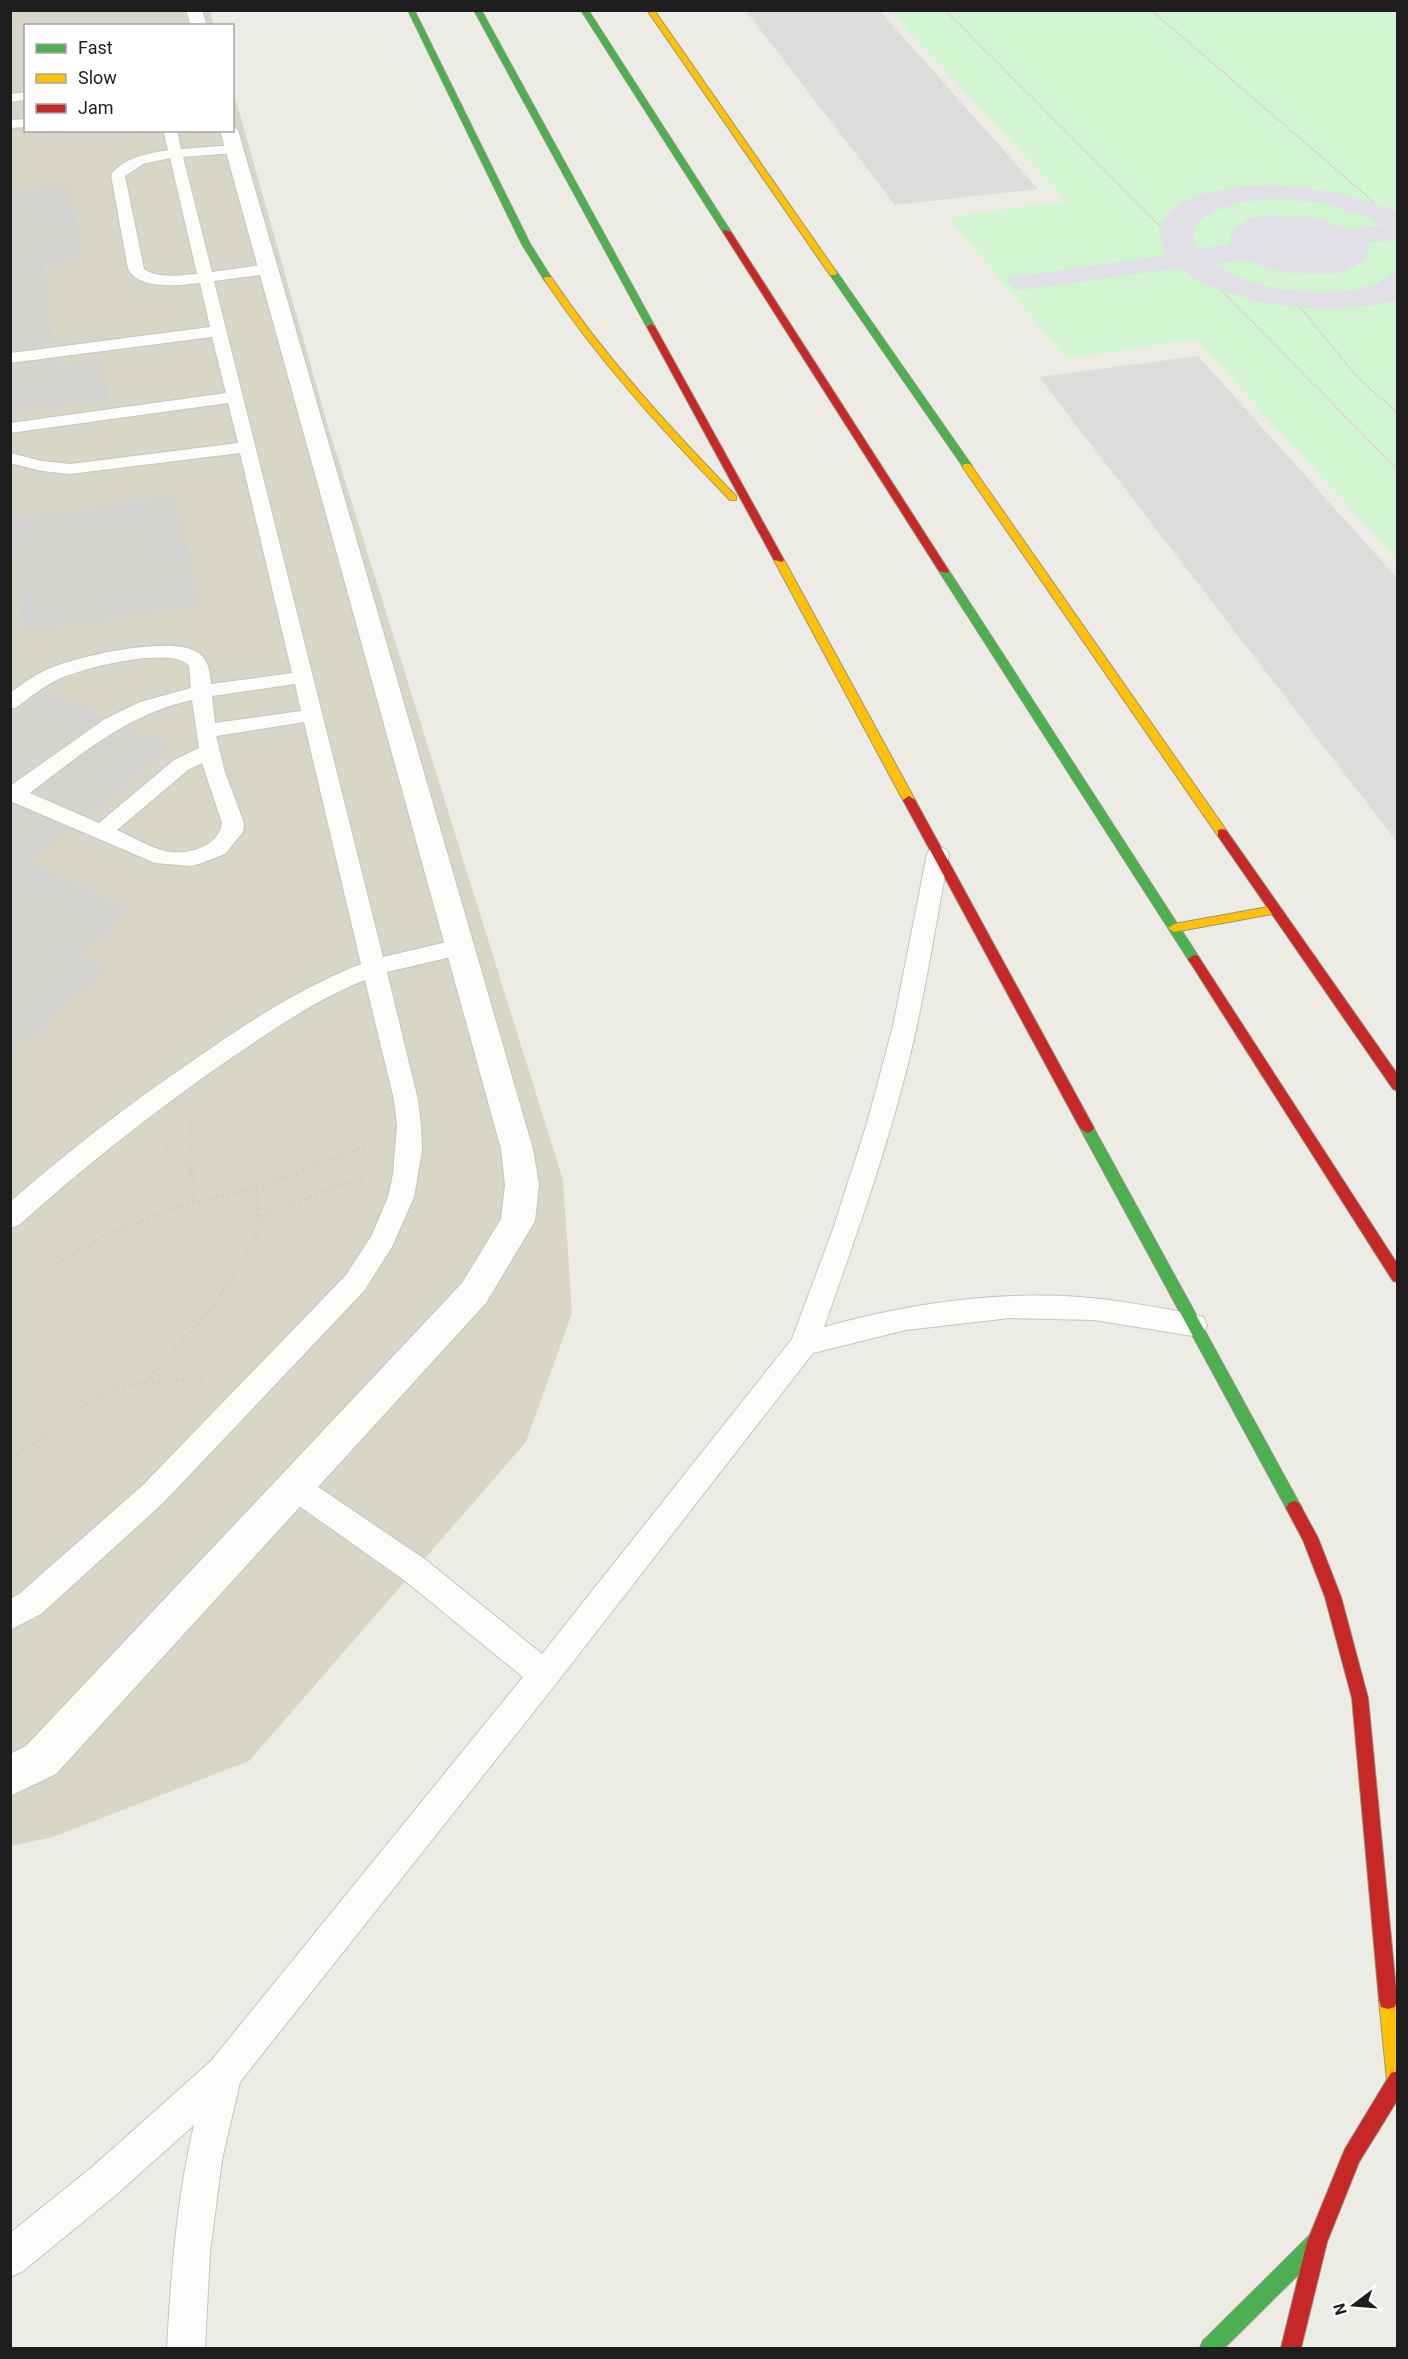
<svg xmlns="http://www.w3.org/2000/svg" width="1408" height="2359" viewBox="0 0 1408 2359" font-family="Roboto,sans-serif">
	<rect width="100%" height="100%" fill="#edebe6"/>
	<path fill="#d7d6c7" d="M11,11H210L214,25L26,26V130H232L233,90L327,423L563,1180L572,1313L526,1442L249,1761L53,1837L11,1846Z"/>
	<path fill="#d2f6d2" d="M890,11H1397V559L1195,338L1067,359L948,217L1067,201Z"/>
	<path fill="#dddcda" d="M746,11H880L1038,189L895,205Z
		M1198,356L1397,578V842L1039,377Z"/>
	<path fill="#e1e0e6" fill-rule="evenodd" d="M1276,185L1342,193L1393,210L1397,212V240L1367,243L1368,250L1364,261L1346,271L1333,274L1285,273L1260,266L1245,259L1213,265L1252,282L1279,289L1314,292L1354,290L1378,283L1397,271V300L1370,306L1332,309L1290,307L1254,301L1221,290L1197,280L1179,268L1016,291L1005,278L1166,255L1159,240L1160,226L1168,213L1184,202L1209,192L1242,186ZM1271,199L1323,203L1365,216L1382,225L1351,230L1312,217L1266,215L1248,219L1236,227L1230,234V244L1197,249L1193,236L1196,227L1202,219L1217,210L1238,203Z"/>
	<path fill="#d5d3cf" d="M70,183L83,259L43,264L54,345L10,351V190Z
		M55,359L56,365L104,359L109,400L10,412V365Z
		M176,495L201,606L23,634L10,519Z
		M47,691L93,709L89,712L103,718L10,783V719Z
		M127,727L172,745L87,816L34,792L88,752Z
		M10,804L71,829L31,863L131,911L79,954L110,968L10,1053Z"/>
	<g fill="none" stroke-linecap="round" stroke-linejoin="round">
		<g stroke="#c5c4c2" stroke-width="2">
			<path id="lane" d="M26,92V100L10,102V94Z
				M26,119V127L10,128V120Z
				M163,130H177L181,149L234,145L241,149L234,153L183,157L212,272L268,264L276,269L268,274L214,281L383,957L460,939L468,941L471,947L468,953L387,972L418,1100L421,1126L422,1151L414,1197L392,1247L364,1291L163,1503L41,1614L10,1630V1599L19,1594L143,1485L346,1275L372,1235L388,1197L393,1174L397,1126L394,1100L365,980C317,999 274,1029 231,1058C157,1109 86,1165 19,1225L10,1228V1202C68,1151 128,1105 191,1062C245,1024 300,988 361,964L304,722L216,736L225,772L244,823L243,832L225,854L199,864L191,866L155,863L10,801V786L105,719L140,702L191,688L189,666C173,645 82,668 59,679C44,686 30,697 17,707L10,709V693C22,684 33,676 46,670C73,657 176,633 200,654C209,662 210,673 211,684L292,673L240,453L70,474L42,471L10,463V453L42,461L70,464L238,443L228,403L10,433V423L226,393L212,337L10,363V353L210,327L200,283C179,285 140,291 128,269L111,175C124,157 147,154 168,150ZM170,158L197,274C180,275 158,279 144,269L125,176L143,164ZM295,684L301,711L215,723L212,696ZM192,700L199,748L174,760L99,823L30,793C81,754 128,714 192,700ZM202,763L222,823C219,847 186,856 165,851C149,847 133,837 117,830L188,770Z
				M938,847L946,849L949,854C938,911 929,969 917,1025C895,1128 859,1228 824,1327C907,1304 994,1291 1080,1297C1118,1300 1156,1307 1193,1314L1203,1317L1207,1325L1203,1333L1193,1336L1094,1320L1010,1318L906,1330L813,1353L555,1685L240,2082L222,2160L210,2252L205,2348H167C171,2273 177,2198 194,2125L117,2194L23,2271L10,2277V2233L91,2168L211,2061L523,1677L404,1580L285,1496L281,1487L285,1478L295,1474L305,1478L426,1560L542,1654L792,1339L833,1229L867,1123L893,1026L927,854L930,849Z"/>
		</g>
		<g stroke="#c5c4c2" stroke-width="2">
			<path id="street" d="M186,10H202L207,26H191Z
				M232,126L238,130L533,1149L539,1185L535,1221L486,1303L56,1774L10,1796V1754L26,1746L462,1283L501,1219L505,1185L501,1149L220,130H232Z"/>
		</g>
		<g stroke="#95977e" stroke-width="2">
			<path id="fast" d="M408,10H414L530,244L552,279L551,281H545L522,244Z
				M474,10H481L655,327L654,329L647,327Z
				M581,10H588L731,232L730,234L723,232Z
				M830,271H836L972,466L970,468H964L829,273Z
				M944,568L949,571L1198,956L1200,959L1198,962H1190L939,571Z
				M1087,1123L1092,1125L1299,1503L1302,1508L1299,1513L1294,1515L1289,1513L1080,1128Z
				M1317,2232L1324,2235L1327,2242L1324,2249L1224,2348H1200L1203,2341L1310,2235Z"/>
		</g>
		<g stroke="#95977e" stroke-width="2">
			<path id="slow" d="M647,10H654L837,273L836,275H830Z
				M545,277H551C605,357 669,427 736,496V500H730C662,430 598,360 544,279Z
				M964,464H970L1226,830V836H1218L962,466Z
				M779,557L784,560L915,800L913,803L909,804L903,800L774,560Z
				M1274,906L1280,910L1278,913L1174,932L1168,928L1174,924Z
				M1388,1991L1395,1993L1398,2003L1396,2090L1389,2088L1387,2081L1379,2000L1381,1993Z"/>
		</g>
		<g stroke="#95977e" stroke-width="2">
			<path id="jam" d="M724,230L731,232L949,571L947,573L939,571L723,232Z
				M651,324L655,327L784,560L782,562L774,560L647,327Z
				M909,796L915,800L1094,1128L1092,1131L1087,1133L1080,1128L903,800Z
				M1222,829L1226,830L1398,1075V1091L1393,1089L1218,836V830Z
				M1194,955L1198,956L1398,1265V1282L1393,1281L1190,962L1188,959Z
				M1294,1501L1299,1503L1318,1538L1341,1597L1368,1698L1397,2000L1395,2007L1388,2009L1381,2007L1379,2000L1352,1698L1325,1597L1303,1540L1286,1508L1289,1503Z
				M1398,2071V2099L1359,2162L1327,2242L1301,2348H1281L1307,2242L1345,2149L1391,2073Z"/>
		</g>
		<path stroke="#dbccc9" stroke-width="2" stroke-dasharray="1.5 1.5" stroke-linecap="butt" d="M945,10L1160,226
			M1151,10L1375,203
			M1221,290L1398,470
			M1300,307L1357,377L1398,413"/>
		<path stroke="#dbccc9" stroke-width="4" stroke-dasharray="3 3" stroke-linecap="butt" d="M191,1120L193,1204
			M161,1141L192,1172
			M259,1217L365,1176
			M10,1303L54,1265L108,1234L180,1206L266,1185L368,1145
			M145,1382L211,1310L255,1240L259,1208L255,1188
			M10,1455C44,1442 55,1427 82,1407C117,1379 163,1379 205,1382"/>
		<use href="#lane" fill="#fcfcfb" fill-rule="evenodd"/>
		<use href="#street" fill="#fcfcfb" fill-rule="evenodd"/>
		<use href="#fast" fill="#4caf50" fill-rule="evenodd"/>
		<use href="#slow" fill="#ffc107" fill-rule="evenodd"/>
		<use href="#jam" fill="#c62828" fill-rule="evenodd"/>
	</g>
	<rect width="1408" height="2359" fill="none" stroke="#1e1e1e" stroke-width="24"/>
	<rect x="24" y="24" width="210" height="108" fill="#ffffff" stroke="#a5a5a5" stroke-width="1.5"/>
	<rect x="36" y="44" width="30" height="9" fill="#4caf50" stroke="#a5a5a5" stroke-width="1.5"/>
	<text x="78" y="54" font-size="18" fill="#1e1e1e">Fast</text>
	<rect x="36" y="74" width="30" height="9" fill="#ffc107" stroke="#a5a5a5" stroke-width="1.5"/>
	<text x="78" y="84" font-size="18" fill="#1e1e1e">Slow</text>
	<rect x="36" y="104" width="30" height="9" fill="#c62828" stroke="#a5a5a5" stroke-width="1.5"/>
	<text x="78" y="114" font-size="18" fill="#1e1e1e">Jam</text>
	<g transform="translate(1354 2305) rotate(254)" stroke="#ffffff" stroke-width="4.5" paint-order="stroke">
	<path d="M0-4.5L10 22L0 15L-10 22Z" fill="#1e1e1e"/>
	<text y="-9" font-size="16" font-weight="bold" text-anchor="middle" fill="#1e1e1e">N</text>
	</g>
</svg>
